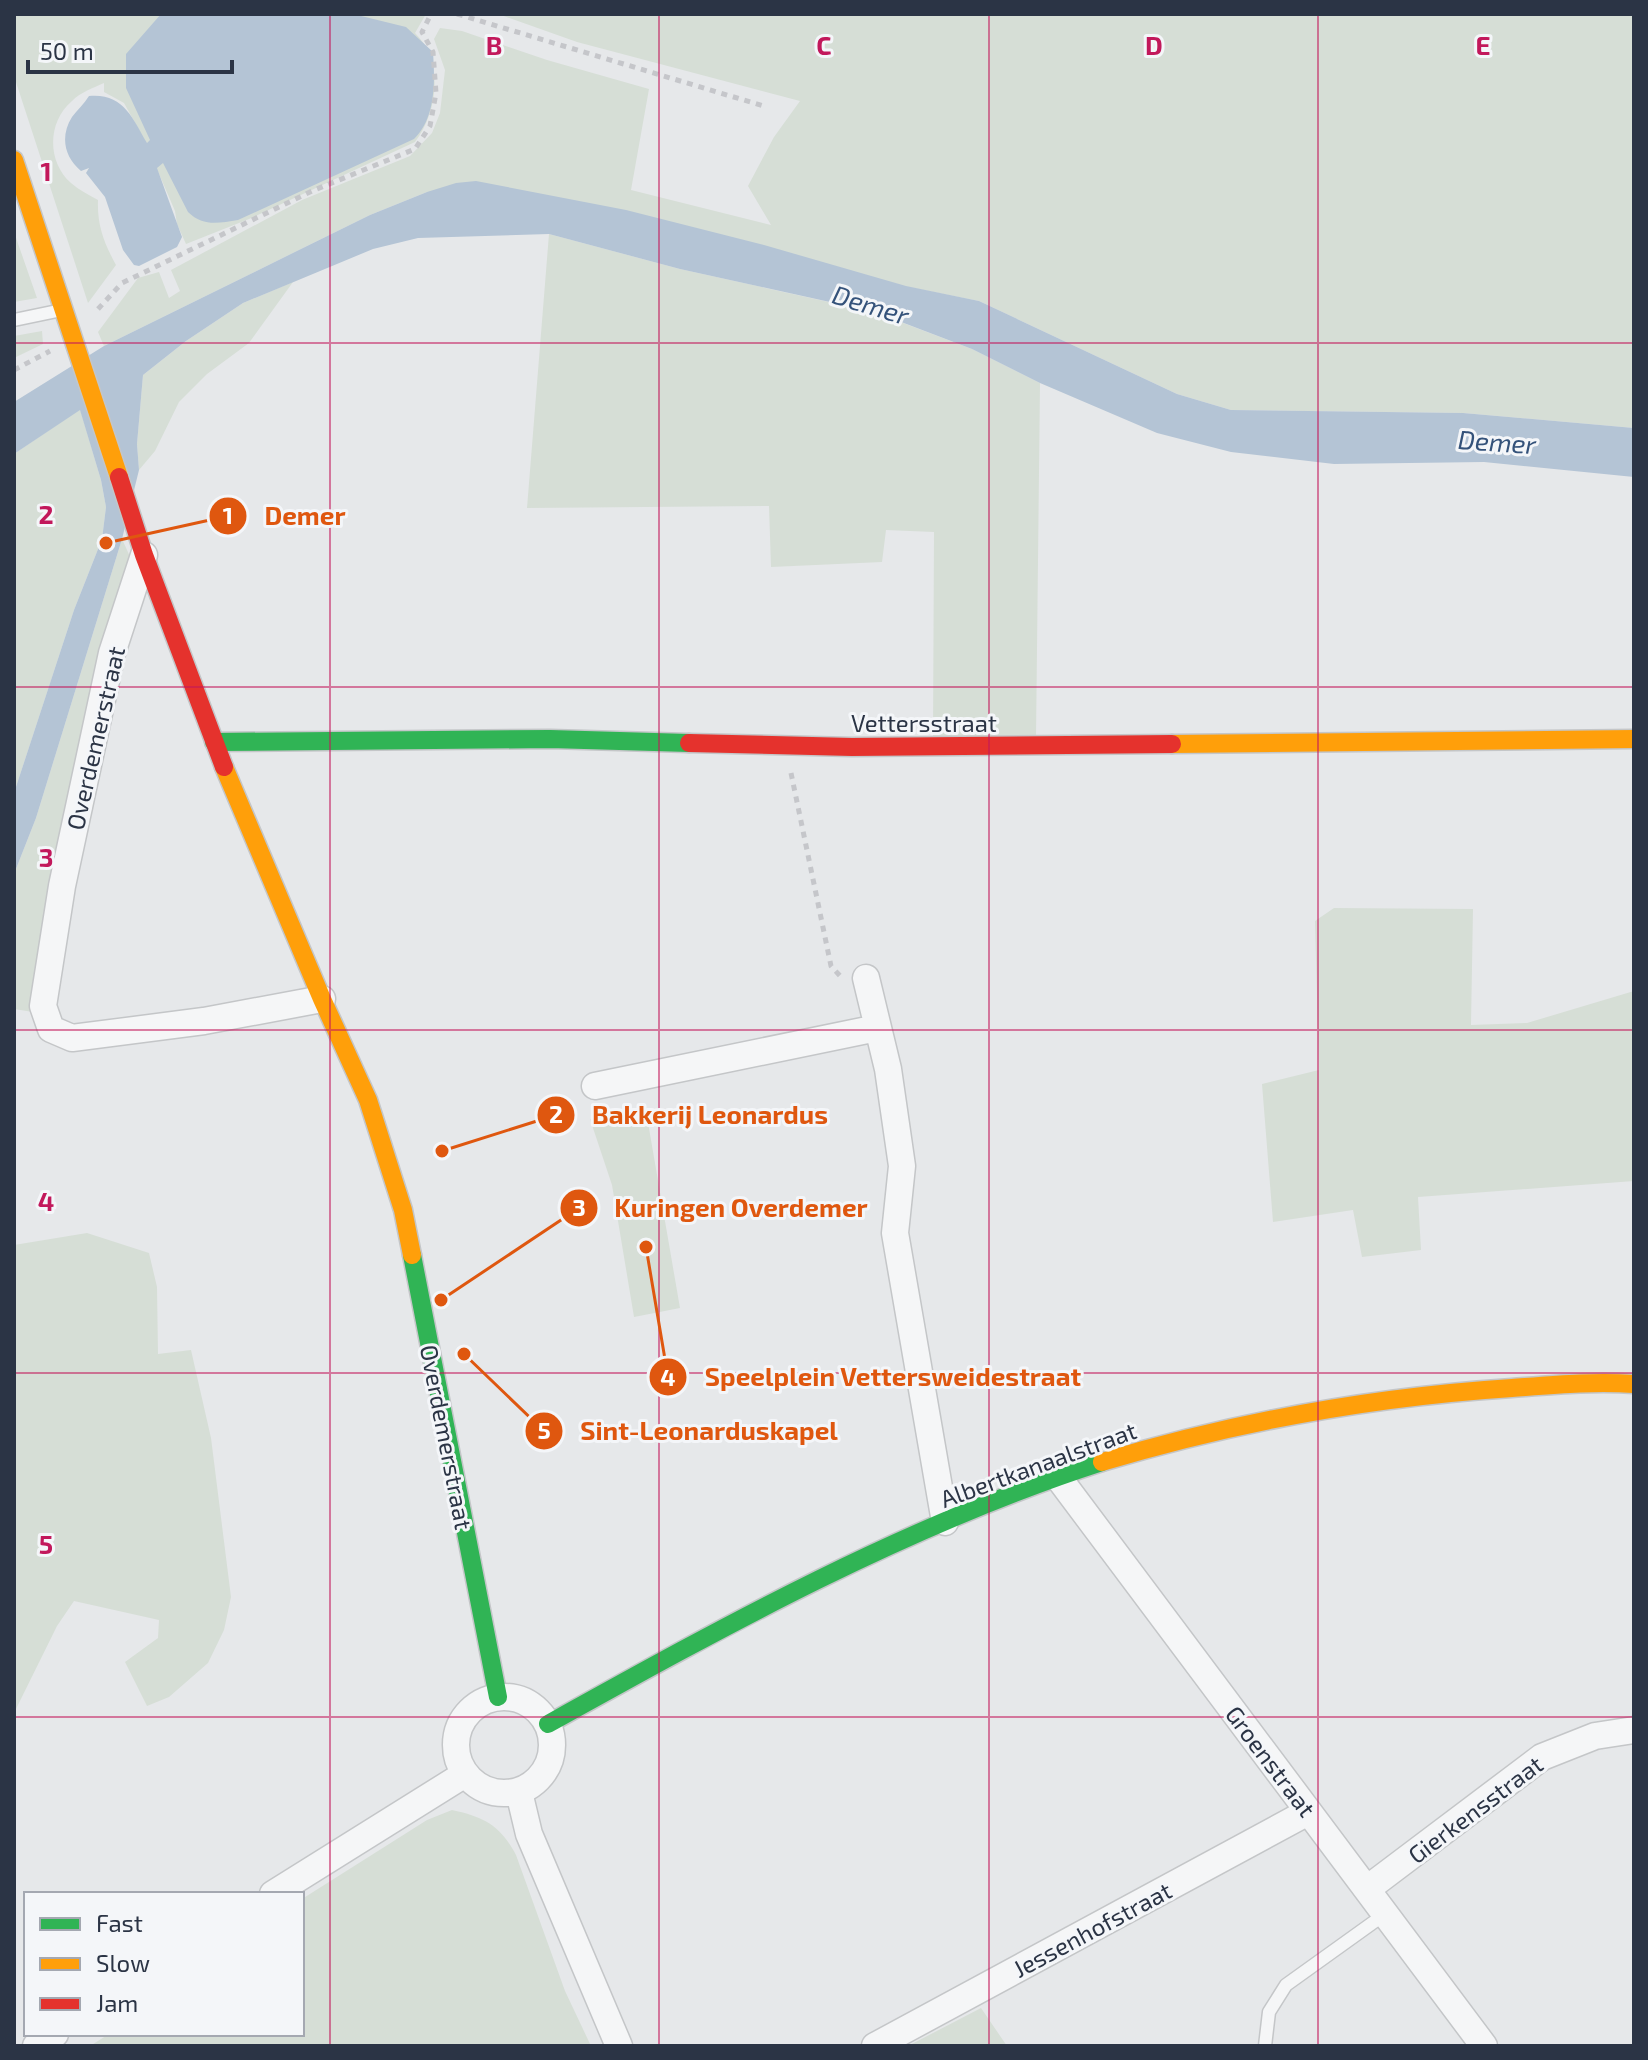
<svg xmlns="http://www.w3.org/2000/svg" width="1648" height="2060" viewBox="0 0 1648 2060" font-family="'Exo 2',sans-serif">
	<rect width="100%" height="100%" fill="#e6e8ea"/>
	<path fill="#d6ded6" d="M14,14H426L415,33C444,61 438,112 415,142L249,219L186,244L177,224L175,211L144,139L124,103L104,92V83C93,88 81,92 72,101C47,122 47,162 71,183C79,190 89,195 98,200C97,225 104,243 116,265L88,303L14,76Z
		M498,14H1634V428L1463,413L1231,410L1177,394L979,301L427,192L370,215L104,346L98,332L138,278L159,272L169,298L180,291L171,270L302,200L410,156L432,133L440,113L445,70L434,39L440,28L462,31L547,60L649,89L631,190L771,225L748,186L774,137L800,101L577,42Z
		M14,232L37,298L14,302Z
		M549,234L680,269L874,312L972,349L1040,383L1036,738L933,736L934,532L886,530L882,562L771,567L769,506L527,508Z
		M293,282L249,343L207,374L179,402L155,451L139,470L137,444L143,375L186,341L243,303Z
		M42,331L43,344L14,358V336Z
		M80,409L101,480L106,507L102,539L74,610L14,793V454Z
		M122,539L132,561L33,1012L14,1009V874L36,818Z
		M1334,908L1473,909L1471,1025L1527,1023L1634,991V1181L1418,1197L1421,1250L1362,1257L1353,1210L1273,1222L1262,1084L1319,1070L1315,921Z
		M646,1111L680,1308L634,1317L612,1185L590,1119Z
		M87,1233L149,1253L157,1287L158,1354L191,1350L211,1438L231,1597L224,1630L208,1663L169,1697L147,1706L125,1662L158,1638L159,1620L74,1601L57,1626L14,1713V1245Z
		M452,1810C484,1817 500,1825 516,1855L565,1991L591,2046H90L109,2034H302V1899L427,1820Z
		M981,2008L1007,2046H908Z"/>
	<path fill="#b4c4d5" d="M161,14H353L406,27L433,52C435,81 436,118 414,139L238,220C219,223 203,227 188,212L163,163L157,168L182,237L177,247L139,266L134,265L123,250L105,197L86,173L89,168L81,171C64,157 60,136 72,117C77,110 84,104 89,96C123,93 132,117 147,143L150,140L126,88V54Z
		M476,181L626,210L764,245L906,286L979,301L1177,394L1231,410L1463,413L1634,428V477L1484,462L1334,464L1231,452L1157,433L1040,383L972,349L875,312L680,269L549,234L418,238L373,249L243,303L186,341L143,375L137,444L139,470L122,539L36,818L14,874V793L74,610L102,539L106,507L101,480L80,410L14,454V402L104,346L370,215L427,192L456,183Z"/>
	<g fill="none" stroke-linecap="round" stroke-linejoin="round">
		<g stroke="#c4c6c8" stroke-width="15">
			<path id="lane" d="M14,320L62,310
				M1265,2046L1269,2012L1286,1985L1385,1914"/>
		</g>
		<g stroke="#c4c6c8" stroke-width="29">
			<path id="street" d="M144,555L112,653L62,886L43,1006L51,1029L72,1038L204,1021L322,999
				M866,978L888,1069L902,1166L895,1233L945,1522
				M595,1086L877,1028
				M1058,1477L1484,2046
				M456 1745a48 48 0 1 1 96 0a48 48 0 1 1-96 0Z
				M519,1792L529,1834L619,2046
				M1367,1889L1542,1757L1595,1736L1634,1730
				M273,1894L465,1774
				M36,2046L55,2034
				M875,2046L1308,1812"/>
		</g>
		<g stroke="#c4c6c8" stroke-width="21">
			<path id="fast" d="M214,742L550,739L689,743
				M412,1255L498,1697
				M548,1724C726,1625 907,1525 1102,1462"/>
		</g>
		<g stroke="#c4c6c8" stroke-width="21">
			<path id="slow" d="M14,160L119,477
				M1172,744L1634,739
				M224,767L322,999L368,1100L403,1210L412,1255
				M1102,1462C1235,1422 1373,1397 1512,1388C1552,1385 1594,1381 1634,1384"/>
		</g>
		<g stroke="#c4c6c8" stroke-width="21">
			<path id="jam" d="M119,477L144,555L224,767
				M689,743L852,747L1172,744"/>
		</g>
		<path stroke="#c5c6ca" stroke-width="5" stroke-dasharray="6 6" stroke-linecap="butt" d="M457,14L767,107
			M98,309L122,283L312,191L415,149L430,126L436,93L433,52L422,32L431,14
			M14,370L50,351
			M791,773L831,966L842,978"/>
		<use href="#lane" stroke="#f5f6f7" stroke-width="12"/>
		<use href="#street" stroke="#f5f6f7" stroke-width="26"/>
		<use href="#fast" stroke="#30b455" stroke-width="18"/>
		<use href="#slow" stroke="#ff9f0a" stroke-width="18"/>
		<use href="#jam" stroke="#e5322d" stroke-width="18"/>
	</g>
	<path fill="none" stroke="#c2185b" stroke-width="2" stroke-opacity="0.55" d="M330,14V2046M659,14V2046M989,14V2046M1318,14V2046M14,343H1634M14,687H1634M14,1030H1634M14,1373H1634M14,1717H1634"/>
	<g text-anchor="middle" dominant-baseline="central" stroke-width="6" stroke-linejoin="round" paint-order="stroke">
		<g font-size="24" fill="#2b3445" stroke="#f4f6f9">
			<text x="924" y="722">Vettersstraat</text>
			<text transform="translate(95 738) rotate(-77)">Overdemerstraat</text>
			<text transform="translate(447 1437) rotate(79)">Overdemerstraat</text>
			<text transform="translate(1038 1464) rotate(-20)">Albertkanaalstraat</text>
			<text transform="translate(1271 1761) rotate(53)">Groenstraat</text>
			<text transform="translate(1475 1809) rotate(-37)">Gierkensstraat</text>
			<text transform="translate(1092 1929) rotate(-28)">Jessenhofstraat</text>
		</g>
		<g font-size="26" font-style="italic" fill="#34527a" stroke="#f4f6f9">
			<text transform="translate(871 304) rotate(17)">Demer</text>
			<text transform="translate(1497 441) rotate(4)">Demer</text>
		</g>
	</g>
	<g font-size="26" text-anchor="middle" font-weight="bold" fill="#c2185b" stroke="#f4f6f9" stroke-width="6" stroke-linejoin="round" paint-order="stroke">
		<text x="494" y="55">B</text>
		<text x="824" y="55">C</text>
		<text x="1154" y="55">D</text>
		<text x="1483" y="55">E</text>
		<text x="46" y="181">1</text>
		<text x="46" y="524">2</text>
		<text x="46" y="867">3</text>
		<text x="46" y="1211">4</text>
		<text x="46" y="1554">5</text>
	</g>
	<path fill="none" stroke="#df570f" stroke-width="3" d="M106 543L228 516M442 1151L556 1115M441 1300L579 1208M646 1247L668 1377M464 1354L544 1431"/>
	<g fill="#df570f" stroke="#f4f6f9" stroke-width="3">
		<circle cx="106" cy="543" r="8"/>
		<circle cx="442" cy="1151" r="8"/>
		<circle cx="441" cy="1300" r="8"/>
		<circle cx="646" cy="1247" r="8"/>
		<circle cx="464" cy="1354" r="8"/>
		<circle cx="228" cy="516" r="20"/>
		<circle cx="556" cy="1115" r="20"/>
		<circle cx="579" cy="1208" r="20"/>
		<circle cx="668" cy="1377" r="20"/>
		<circle cx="544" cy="1431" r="20"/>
	</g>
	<g font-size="24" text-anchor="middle" font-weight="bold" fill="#fff">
		<text x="228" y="524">1</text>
		<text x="556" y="1123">2</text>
		<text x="579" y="1216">3</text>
		<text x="668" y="1386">4</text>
		<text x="544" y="1439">5</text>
	</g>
	<g font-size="26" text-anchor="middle" font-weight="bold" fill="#df570f" stroke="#f4f6f9" stroke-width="6" stroke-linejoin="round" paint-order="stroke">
		<text x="305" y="525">Demer</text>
		<text x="710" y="1124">Bakkerij Leonardus</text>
		<text x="741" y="1217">Kuringen Overdemer</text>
		<text x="893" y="1386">Speelplein Vettersweidestraat</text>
		<text x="709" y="1440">Sint-Leonarduskapel</text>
	</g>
	<rect width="1648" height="2060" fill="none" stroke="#2b3445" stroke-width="32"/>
	<rect x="24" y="1892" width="280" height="144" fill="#f4f6f9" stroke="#a4a8b1" stroke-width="2"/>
	<rect x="40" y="1918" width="40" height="12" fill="#30b455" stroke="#a4a8b1" stroke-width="2"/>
	<text x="96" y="1932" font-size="24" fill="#2b3445">Fast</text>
	<rect x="40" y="1958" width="40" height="12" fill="#ff9f0a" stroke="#a4a8b1" stroke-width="2"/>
	<text x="96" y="1972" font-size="24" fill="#2b3445">Slow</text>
	<rect x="40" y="1998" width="40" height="12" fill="#e5322d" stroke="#a4a8b1" stroke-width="2"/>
	<text x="96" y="2012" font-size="24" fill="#2b3445">Jam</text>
	<path d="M28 60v12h204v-12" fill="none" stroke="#2b3445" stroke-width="4"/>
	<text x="40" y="60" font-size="24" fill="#2b3445" stroke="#f4f6f9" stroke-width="6" paint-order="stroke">50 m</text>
</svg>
